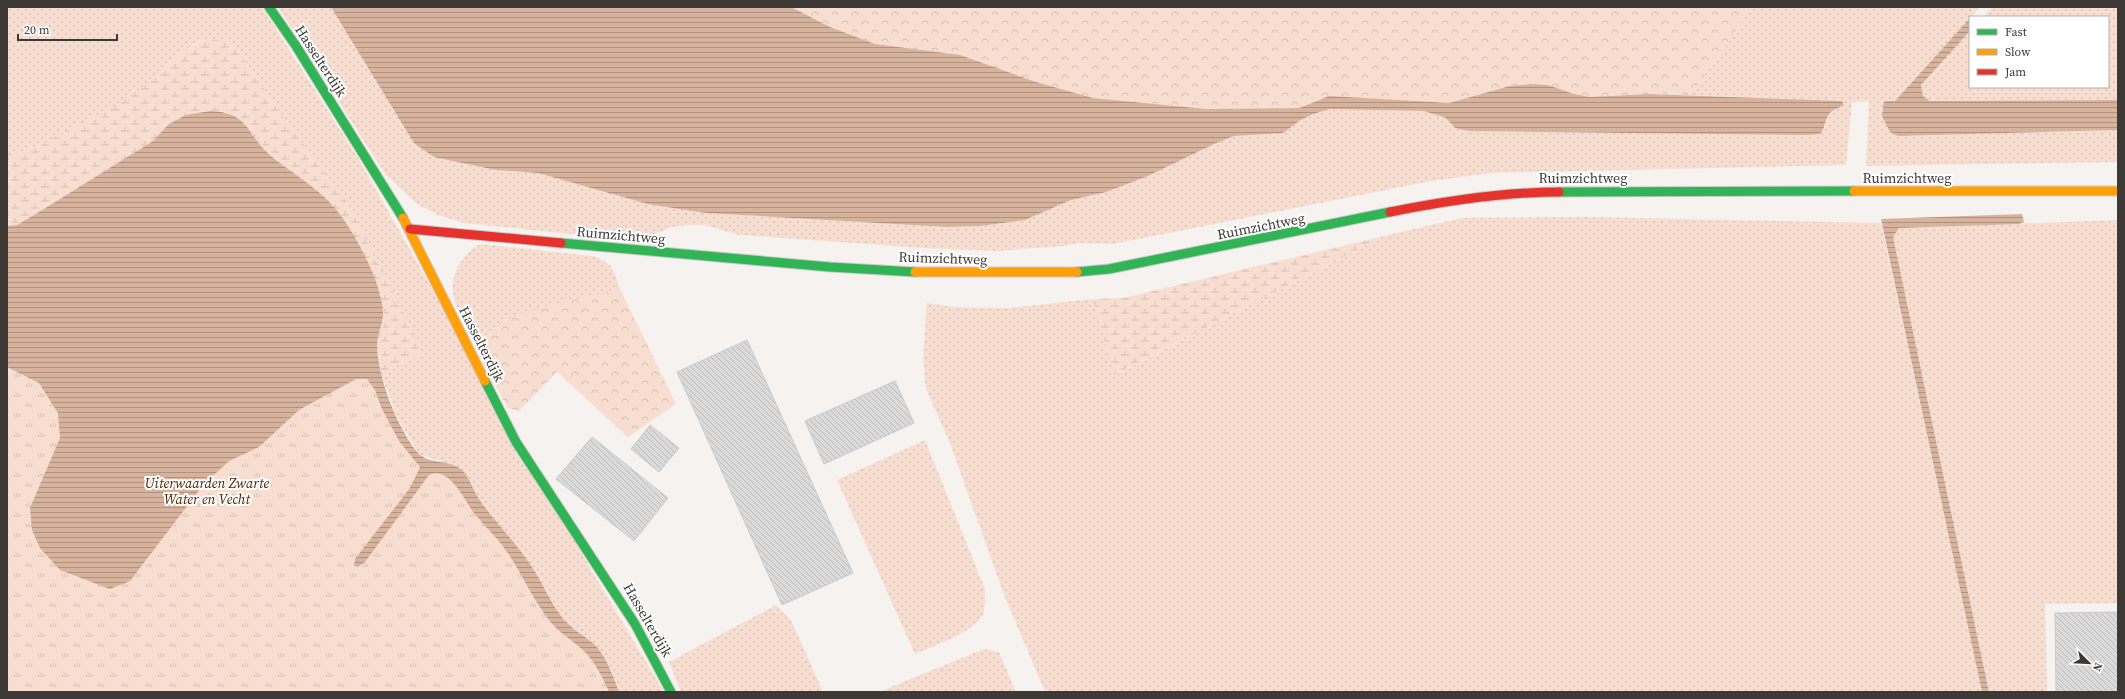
<svg xmlns="http://www.w3.org/2000/svg" width="2125" height="699" viewBox="0 0 2125 699" font-family="'Source Serif 4',serif">
	<defs>
		<pattern id="grass-dots" width="8" height="8" patternUnits="userSpaceOnUse"><rect width="8" height="8" fill="#f7ded1"/><path d="M2 2h.1M6 6h.1" fill="none" stroke="#d5bfb4" stroke-width="1.8" stroke-linecap="round"/></pattern>
		<pattern id="forest-crowns" width="20" height="18" patternUnits="userSpaceOnUse"><rect width="20" height="18" fill="#f7ded1"/><path d="M2 6a3 3 0 1 1 6 0M12 15a3 3 0 1 1 6 0" fill="none" stroke="#d5bfb4"/></pattern>
		<pattern id="wetland-marsh" width="20" height="14" patternUnits="userSpaceOnUse"><rect width="20" height="14" fill="#f7ded1"/><path d="M1 5h8M5 5V1M11 12h8M15 12V8" fill="none" stroke="#d5bfb4"/></pattern>
		<pattern id="park-tufts" width="24" height="20" patternUnits="userSpaceOnUse"><rect width="24" height="20" fill="#f7ded1"/><path d="M3 7l-1-3M5 7V3M7 7l1-3M15 17l-1-3M17 17v-4M19 17l1-3" fill="none" stroke="#d5bfb4"/></pattern>
		<pattern id="water-rules" width="6" height="5" patternUnits="userSpaceOnUse"><rect width="6" height="5" fill="#d7b29d"/><path d="M0 2.5h6" fill="none" stroke="#b09281"/></pattern>
		<pattern id="building-back-hatch" width="6" height="6" patternUnits="userSpaceOnUse"><rect width="6" height="6" fill="#dadada"/><path d="M-1 5l2 2M0 0l6 6M5-1l2 2" fill="none" stroke="#bcbcbc"/></pattern>
	</defs>
	<rect width="100%" height="100%" fill="#f6f2f0"/>
	<path fill="url(#grass-dots)" d="M7,7H262L358,158L586,561L664,692H619L611,669L601,653L595,646L567,624L560,615L531,565L480,501L465,473L440,461L419,454L397,417L381,373L392,367L420,356L421,348L287,123L234,45C225,43 213,39 204,40C188,42 168,66 156,77C119,112 55,140 7,158Z
		M278,7H331L358,49L496,170L538,173L577,184L706,213L947,227L980,226L1025,220L1071,200L1106,192L1148,176L1214,144L1234,136L1283,133L1299,121L1313,114L1330,109L1424,111L1447,118L1455,128L1468,131L1806,135L1825,128C1828,116 1829,110 1842,107V101L1691,95L1742,22L1749,7H1980L1895,101L1898,136L2118,130V162L1866,166L1869,101L1852,102L1846,165L1490,173L1431,181L1113,244L1080,243L1062,246L997,251L923,248L740,235L704,225H688L672,227L636,241L464,223L438,215L417,204L386,175Z
		M1992,7H2118V100L1930,101L1923,96L1921,85L1970,31V87H2108V17H1983Z
		M1586,217L1881,223L1982,692H1045L1003,592L950,443L926,389L923,358L927,303L954,307L1008,308L1093,299L1115,375L1384,236L1462,218Z
		M2118,220V603L2045,604L2047,692H1989L1893,237L1899,228Z
		M481,244L592,256C613,263 614,269 620,289L535,310L506,320L480,355C472,337 455,311 453,292C450,273 465,251 481,244Z
		M925,440L985,589C985,597 986,606 983,614C975,632 933,646 915,654L837,480Z
		M776,605L791,620L823,692H681L669,662Z
		M984,649L999,652L1016,692H879Z"/>
	<path fill="url(#forest-crowns)" d="M791,7H1749L1742,22L1691,95L1649,94L1590,97L1574,94L1548,85L1530,84L1510,86L1449,103L1387,101L1354,97L1319,99L1299,108L1206,109L1093,98L1036,82L960,55L875,44L830,27Z
		M620,289L676,404L628,437L557,372L519,411L508,408C502,396 481,364 480,354C480,347 481,339 486,334C508,310 587,297 620,289Z"/>
	<path fill="url(#wetland-marsh)" d="M204,40H224L234,45L287,123L349,205L421,348L420,356L392,367L381,373L377,344L381,295L366,258L346,224L332,205L266,151L233,115L220,111H210L186,115L153,141L44,209L16,225L7,226V158L38,146L120,103L154,79L186,48Z
		M1384,236L1114,375L1093,299L1123,298Z"/>
	<path fill="url(#park-tufts)" d="M199,114L239,120L259,140L271,158L322,195L338,213L354,238L378,289L384,313L382,331L373,361L410,450L445,468L579,640L614,692H7V228L15,226L153,141L169,123Z"/>
	<path fill="url(#water-rules)" d="M331,7H791L830,27L875,44L960,55L1036,82L1093,98L1206,109L1299,108L1329,96L1449,103L1510,86L1531,84L1548,85L1574,94L1590,97L1649,94L1842,101L1844,105C1840,108 1836,108 1832,111C1825,116 1826,127 1820,134L1806,135L1468,131L1455,128L1446,118L1424,111L1330,109L1313,114L1299,121L1283,133L1234,136L1214,144L1148,176L1106,192L1071,200L1025,220L980,226L947,227L706,213L686,210L648,204L538,173L496,170L434,157L414,143Z
		M1970,18V31L1921,85L1923,96L1930,101L2118,100V130L1898,136L1890,132L1882,116L1884,101H1895Z
		M210,111C250,112 246,135 270,155C290,172 315,186 332,205C352,226 383,284 383,313C383,324 377,335 377,346C378,370 387,397 397,419C403,430 410,445 419,454C431,465 452,459 464,472C471,481 474,493 481,502C496,523 515,542 530,564C542,581 549,600 561,616C570,629 584,635 595,645C607,658 613,676 619,692H609C603,678 596,664 586,653C574,641 560,634 549,620C534,601 524,578 511,558C501,541 486,528 474,513C465,501 449,465 429,475L365,562L358,567L354,566L355,559L410,488L420,467L399,441L382,409L375,390L367,379H356L299,410L259,447L229,461L204,484L130,581L110,589L60,570L40,548L32,530L30,508L60,438L58,413L39,383L7,367V226L17,225L44,209L153,141L169,124L186,115Z
		M2022,214L2024,222L2019,224L1899,228L1893,237L1989,692H1982L1881,219Z"/>
	<path fill="url(#building-back-hatch)" stroke="#cbcacb" d="M747,340L853,573L782,605L677,372Z
		M895,381L914,423L824,464L805,421Z
		M650,425L679,448L659,472L631,449Z
		M592,437L668,498L634,541L556,479Z
		M2118,612V692H2056L2055,613Z"/>
	<g fill="none" stroke-linecap="round" stroke-linejoin="round">
		<g stroke="#cecbc9" stroke-width="11">
			<path id="fast" d="M269,7L296,46L403,218
				M1559,192L1854,191
				M561,243L830,267L915,272
				M1077,272L1109,269L1390,212
				M485,381L516,442L635,624L671,692"/>
		</g>
		<g stroke="#cecbc9" stroke-width="11">
			<path id="slow" d="M1854,191H2118
				M403,218L485,381
				M915,272H1077"/>
		</g>
		<g stroke="#cecbc9" stroke-width="11">
			<path id="jam" d="M1390,212C1445,201 1502,192 1559,192
				M410,229L561,243"/>
		</g>
		<use href="#fast" stroke="#30b455" stroke-width="9"/>
		<use href="#slow" stroke="#ff9f0a" stroke-width="9"/>
		<use href="#jam" stroke="#e5322d" stroke-width="9"/>
	</g>
	<g text-anchor="middle" dominant-baseline="central" stroke-width="4" stroke-linejoin="round" paint-order="stroke">
		<g font-size="14" fill="#3c3937" stroke="#fff">
			<text transform="translate(321 61) rotate(57)">Hasselterdijk</text>
			<text x="1583" y="178">Ruimzichtweg</text>
			<text x="1907" y="178">Ruimzichtweg</text>
			<text transform="translate(1261 226) rotate(-11)">Ruimzichtweg</text>
			<text transform="translate(621 235) rotate(5)">Ruimzichtweg</text>
			<text transform="translate(943 258) rotate(2)">Ruimzichtweg</text>
			<text transform="translate(482 344) rotate(63)">Hasselterdijk</text>
			<text transform="translate(648 620) rotate(60)">Hasselterdijk</text>
		</g>
		<g font-size="14" font-style="italic" fill="#512300" stroke="#fff">
			<text x="207" y="483">Uiterwaarden Zwarte<tspan x="207" dy="16">Water en Vecht</tspan></text>
		</g>
	</g>
	<rect width="2125" height="699" fill="none" stroke="#3c3937" stroke-width="16"/>
	<rect x="1969" y="16" width="140" height="72" fill="#ffffff" stroke="#b1b0af"/>
	<rect x="1977" y="29" width="20" height="6" fill="#30b455" stroke="#b1b0af"/>
	<text x="2005" y="36" font-size="12" fill="#3c3937">Fast</text>
	<rect x="1977" y="49" width="20" height="6" fill="#ff9f0a" stroke="#b1b0af"/>
	<text x="2005" y="56" font-size="12" fill="#3c3937">Slow</text>
	<rect x="1977" y="69" width="20" height="6" fill="#e5322d" stroke="#b1b0af"/>
	<text x="2005" y="76" font-size="12" fill="#3c3937">Jam</text>
	<g transform="translate(2089 663) rotate(114)" stroke="#ffffff" stroke-width="3" paint-order="stroke">
	<path d="M0-3L7 15L0 10L-7 15Z" fill="#3c3937"/>
	<text y="-6" font-size="11" font-weight="bold" text-anchor="middle" fill="#3c3937">N</text>
	</g>
	<path d="M18 34v6h99v-6" fill="none" stroke="#3c3937" stroke-width="2"/>
	<text x="24" y="34" font-size="12" fill="#3c3937" stroke="#ffffff" stroke-width="3" paint-order="stroke">20 m</text>
</svg>
